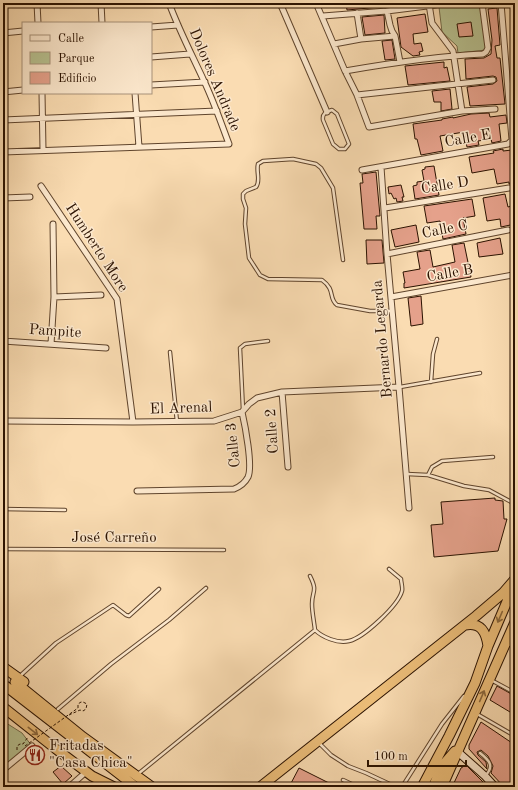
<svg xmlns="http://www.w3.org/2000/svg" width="518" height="790" viewBox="0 0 518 790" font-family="'Old Standard TT',serif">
	<rect width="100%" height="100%" fill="#fadcb2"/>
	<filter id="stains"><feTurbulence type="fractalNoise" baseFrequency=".005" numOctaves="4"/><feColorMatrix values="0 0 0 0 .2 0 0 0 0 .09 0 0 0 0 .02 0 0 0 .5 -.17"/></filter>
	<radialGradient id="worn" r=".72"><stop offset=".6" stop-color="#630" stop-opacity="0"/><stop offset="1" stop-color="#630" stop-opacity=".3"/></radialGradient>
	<path fill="#b8c291" stroke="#726a48" d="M467,3H480L486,50L458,53L457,46L442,32L439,7Z
		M3,721L22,733L32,746L3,768Z"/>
	<path fill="#e5a18b" stroke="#2b1200" d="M346,3H403V5L347,10Z
		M497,8L500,45L495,46L497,58H500L505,104L470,106L467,87L493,84L497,81L496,77L493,76L466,79L465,59L484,58L491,54L492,40L488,9Z
		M425,14L428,32L413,34L414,44L421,43L423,51L419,52L420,55L413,56L401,47L397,18Z
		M384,15L385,33L365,35L362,17Z
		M471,22L473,36L459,37L457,24Z
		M392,40L395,59L385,60L382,41Z
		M444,62V68L447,67L450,81L408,85L405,66Z
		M450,89L452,109L441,111V102H434L432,91Z
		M489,113L490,117L506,115L507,123L499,124L501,141L492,143L491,139L478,141L479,145L467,147L464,132L440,136L443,151L421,155L417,139H415L413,124L442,120V119L453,117V118L471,114Z
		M503,149V151L512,150L515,169V183L509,184V182L497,184L494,169L472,173L469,157L494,153L493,151Z
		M434,166L439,195L415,199L413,186L417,185V182L424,181L422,170L425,169V167Z
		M376,172L380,216H376L377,229H364L360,183H363L362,174Z
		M401,185L404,197H402L403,201L397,202L396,198L394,199L391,193L389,194L388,187Z
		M505,194L508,207L515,205V224L501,227L500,219L487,221L483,198Z
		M472,199L475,216L463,218L466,234L443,239L440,221L427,223L424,206Z
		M416,225L419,242L395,247L391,230Z
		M500,238L503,254L479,257L477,243Z
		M366,240H382L384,263L367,264Z
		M464,243L471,277L404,288V283H405L403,272L420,269L417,252L430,250L433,267L455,262L452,245Z
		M421,296L423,324L411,326L408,298Z
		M495,498V500L503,501L504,519H507L498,551L434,557L431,525L443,524L441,502Z
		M497,686L515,696V715L490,700Z
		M481,722L515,745V780L507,787H504L491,773L493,766L488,756L481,750L477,752L478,755L486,762L487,769L469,749V745Z
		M466,765L488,787H455L453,785L461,768Z
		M61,766L72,776L63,784L53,772Z
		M299,768L337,787H289Z"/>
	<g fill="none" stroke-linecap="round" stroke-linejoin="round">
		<path stroke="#d1b48e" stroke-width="9" stroke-dasharray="9 4.5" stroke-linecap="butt" d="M3,673L15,682"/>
		<g stroke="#5f442c" stroke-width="4.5">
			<path id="lane" d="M332,110L337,114L349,144L345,149H339L333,144L323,120C322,113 326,112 332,110Z
				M343,260L333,188L321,168L316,164L293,159L263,161L258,164C256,172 261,181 256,187L246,191L243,194V199L246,208L245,224L249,258L260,275L268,279L322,280C336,290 328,298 337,305L370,311H392
				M170,352L177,422
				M431,382L433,354L437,339
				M400,387L480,373
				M243,410L240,348L245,344L268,341
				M407,474L428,475L464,486L489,490L515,504
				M428,475L432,467L442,461L493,457
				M3,509L65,510
				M3,549L224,550
				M310,576C318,592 312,590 312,604C312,612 314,621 315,630
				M507,644L515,645
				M20,676L56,643L113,605L126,615L129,616L159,589
				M491,680L515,693
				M58,709L111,664L169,620L206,588
				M477,714L515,736
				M319,743L331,755L348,766L366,773L396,787
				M480,753C489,760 495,766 485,776
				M138,774L315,630C322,637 338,644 349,641C363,638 398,606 402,591C403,588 401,582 401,579L389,569
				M343,780L358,787
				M446,784L452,787
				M402,787L442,724L464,696"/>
		</g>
		<g stroke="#5f442c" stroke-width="7">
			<path id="street" d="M37,3L38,23
				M101,3L102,23
				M280,3L327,112
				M316,3L345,71L357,95L369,127L462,111L495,109
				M429,4L432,23L453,51L462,111
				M387,11L390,25L392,31L395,36L400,62
				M357,13L361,39
				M323,16L387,11L451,3
				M151,27L178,25
				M3,33L23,31
				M334,44L361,39L395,36
				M151,57L190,54
				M345,71C391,63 436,56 483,54L486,52L488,48L482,3
				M151,85L205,82
				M3,92L23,90
				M42,93L43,150
				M135,93L139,147
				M357,95L493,80
				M3,120L217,111
				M3,152L229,144C221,123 214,102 204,81C192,55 179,30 169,3
				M381,167L387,254L399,387L409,508
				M362,170L508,144L512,140L501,3
				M41,186L117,299L133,422
				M3,198L30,197
				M385,208L509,188
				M387,254L508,230
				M54,297L101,295
				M391,297L513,275
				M3,319L4,341
				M3,341L106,348
				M51,344L54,297L53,224
				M282,392L288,467
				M3,421L133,422L214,421L242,412L249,404L257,398L282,392L399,387
				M137,491L234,489C239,487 245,483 248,477C253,466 245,425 242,412
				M3,770L32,746
				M69,787L86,772"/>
		</g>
		<g stroke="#2b1200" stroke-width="9">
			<path id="secondary" d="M458,752L485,776L495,787"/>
		</g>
		<g stroke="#2b1200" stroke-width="11">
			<path id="highway" d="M465,625C481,622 486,632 488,646
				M3,667L24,682
				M15,682L83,737L152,787
				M3,684L136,787
				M3,707L56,749L92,776L114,787
				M260,787L476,616L503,593L515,579
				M422,787L449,736L475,683L488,646L514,585
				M433,787L442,766L455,751
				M442,787L515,622"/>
		</g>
		<path stroke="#2b1200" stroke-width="1" stroke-dasharray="3 2" stroke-linecap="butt" d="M69,715L80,710L83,711L86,709L87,704L83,702H81L78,704V708
			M17,750V746L20,744H23L28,737"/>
		<use href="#lane" stroke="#fce8cd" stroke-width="2.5"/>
		<use href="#street" stroke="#fce8cd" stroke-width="5"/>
		<use href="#secondary" stroke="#fce8cd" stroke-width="7"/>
		<use href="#highway" stroke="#edbe79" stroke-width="9"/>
		<path stroke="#2b1200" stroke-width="1" stroke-dasharray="3 2" stroke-linecap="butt" d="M25,746L78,708"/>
	</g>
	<defs><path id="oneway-shaft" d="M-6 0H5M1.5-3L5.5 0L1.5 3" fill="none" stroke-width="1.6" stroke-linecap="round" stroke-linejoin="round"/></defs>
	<g stroke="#8c683c">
		<use href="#oneway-shaft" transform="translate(500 617) rotate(113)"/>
		<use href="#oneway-shaft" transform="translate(482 696) rotate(-67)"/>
		<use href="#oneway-shaft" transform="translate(33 731) rotate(38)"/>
	</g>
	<defs>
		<g id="restaurant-ring" transform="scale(1)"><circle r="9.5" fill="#fce8cd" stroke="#8f2418" stroke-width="1.5"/><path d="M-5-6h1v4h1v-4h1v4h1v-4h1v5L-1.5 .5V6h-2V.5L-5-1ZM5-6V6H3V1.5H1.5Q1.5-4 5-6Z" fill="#8f2418"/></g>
	</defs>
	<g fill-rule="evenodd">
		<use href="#restaurant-ring" x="35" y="755"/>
	</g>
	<g text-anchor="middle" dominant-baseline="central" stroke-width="3" stroke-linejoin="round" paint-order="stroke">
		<g font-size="15" fill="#2b1200" stroke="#fce8cd">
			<text transform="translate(214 80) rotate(67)">Dolores Andrade</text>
			<text transform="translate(468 139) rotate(-10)">Calle E</text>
			<text transform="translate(445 186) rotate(-9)">Calle D</text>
			<text transform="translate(445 230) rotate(-11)">Calle C</text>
			<text transform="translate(96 248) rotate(57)">Humberto More</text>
			<text transform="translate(450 274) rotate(-10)">Calle B</text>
			<text transform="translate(55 332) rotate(4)">Pampite</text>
			<text transform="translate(383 339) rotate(-95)">Bernardo Legarda</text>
			<text transform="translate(181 409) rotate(-2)">El Arenal</text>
			<text transform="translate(273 431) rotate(-94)">Calle 2</text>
			<text transform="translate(234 445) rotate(-96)">Calle 3</text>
			<text x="114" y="538">José Carreño</text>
		</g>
		<g font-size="15" fill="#2b1200" stroke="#fce8cd" text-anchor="start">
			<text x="49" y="746">Fritadas<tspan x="49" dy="17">"Casa Chica"</tspan></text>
		</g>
	</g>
	<rect width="518" height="790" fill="none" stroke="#fadcb2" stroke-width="16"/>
	<rect x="4" y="4" width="510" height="782" fill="none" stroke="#2b1200" stroke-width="2"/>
	<rect x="8" y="8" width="502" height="774" fill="none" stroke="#2b1200"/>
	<rect x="22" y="22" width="130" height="72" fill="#fce8cd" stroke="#a8927b"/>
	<rect x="30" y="35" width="20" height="6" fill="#fce8cd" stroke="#a8927b"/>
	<text x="58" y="42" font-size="12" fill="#2b1200">Calle</text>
	<rect x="30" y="52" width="20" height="12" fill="#b8c291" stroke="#a8927b"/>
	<text x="58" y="62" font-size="12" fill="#2b1200">Parque</text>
	<rect x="30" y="72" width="20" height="12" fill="#e5a18b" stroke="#a8927b"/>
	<text x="58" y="82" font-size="12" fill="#2b1200">Edificio</text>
	<path d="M368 760v6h98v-6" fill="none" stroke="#2b1200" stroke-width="2"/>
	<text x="374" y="760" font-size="12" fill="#2b1200" stroke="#fce8cd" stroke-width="3" paint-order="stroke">100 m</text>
	<rect width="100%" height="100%" filter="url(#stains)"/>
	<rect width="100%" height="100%" fill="url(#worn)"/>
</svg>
